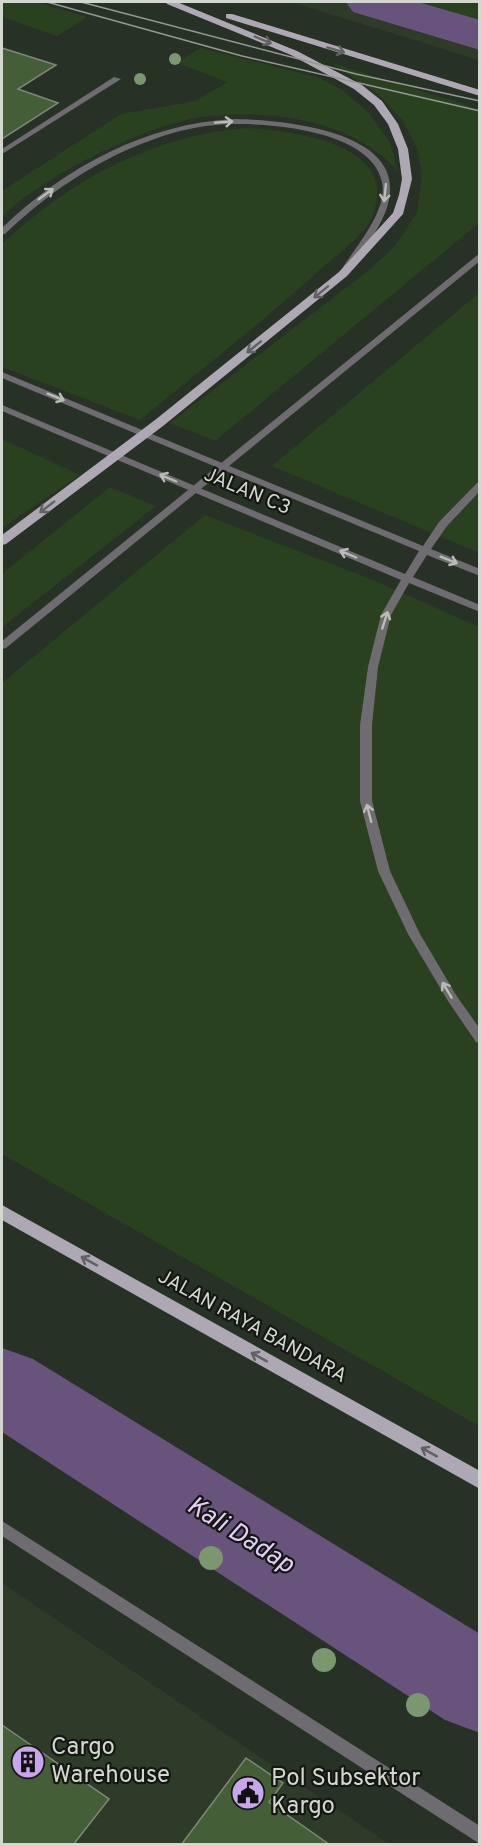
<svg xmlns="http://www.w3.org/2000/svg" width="481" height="1846" viewBox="0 0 481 1846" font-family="Overpass,sans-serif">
	<rect width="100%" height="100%" fill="#283125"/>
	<path fill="#2f3b29" d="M291,2H479V60Z
		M2,1583L389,1844H2Z"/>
	<path fill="#2a4120" d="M2,2H36L87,17L57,36L2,17Z
		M400,2H466L479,6V26Z
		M200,48L320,78L342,90L368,112L390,142L398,172C354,119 269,109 204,117C148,123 41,177 2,217V191L121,114L196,101L227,82L177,63Z
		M332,63L479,109V223L215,441L170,423L368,271L395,246L417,213L422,175L417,148L403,121L380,96Z
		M247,128C286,130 384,141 377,198C376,205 374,214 371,220C359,239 338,254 322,268C264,321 201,370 140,420L2,367V244C70,180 153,135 247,128Z
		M479,293V553L272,466Z
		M2,439L80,475L2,528Z
		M110,487L156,506L2,627V574Z
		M205,515L378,582L479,627V1426L2,1154V683Z"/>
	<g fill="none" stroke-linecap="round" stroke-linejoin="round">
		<path fill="#67537b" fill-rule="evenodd" d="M346,2H418L480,20V50L353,12Z
			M2,1348L33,1359L480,1634V1733L445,1720L2,1432Z"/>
	</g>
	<path fill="#445f38" stroke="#7e887a" stroke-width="1.5" d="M2,48L56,65L18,89L58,103L2,139Z
		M2,1725L109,1799L73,1845H2Z
		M246,1758L283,1783L269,1802L330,1845H181Z"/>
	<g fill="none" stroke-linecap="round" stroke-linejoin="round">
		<path fill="#6e6b71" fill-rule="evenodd" d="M114,77L121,79L2,154V149Z"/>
		<path fill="#6e6b71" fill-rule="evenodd" d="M480,253V261L6,648L2,649V641Z
			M2,1521L480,1826V1844L2,1536Z"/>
		<path fill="#6e6b71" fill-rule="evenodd" d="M235,119C278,120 395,129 390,192C388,221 365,246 350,269H344L343,267C357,245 388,210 382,182C371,128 259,121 216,125C202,126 189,129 176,132C110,151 54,187 5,234H2V228C65,167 147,123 235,119Z
			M2,372L423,546L439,522L477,483L480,482V491L447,526L431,549L480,569V576L427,555L413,577L480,605V612L409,583L391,615L378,667L372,725V801L390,871L420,934L456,995L480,1029V1043L476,1042L448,1001L408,934L378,871L360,801V725L368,667L381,615L401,580L2,411V405L405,574L419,551L2,378Z"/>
		<path fill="#aea8b5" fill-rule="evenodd" d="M166,2H177L297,51L362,85L382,101L398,124L408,149L412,179L403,214L347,276L163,426L6,544L2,545V535L155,420L339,272L393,213L399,195L402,179L398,149L388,124L374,105L354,89L291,55L167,4Z
			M226,14H232L480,90V96L226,18Z
			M2,1205L480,1471V1489L2,1220Z"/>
		<path stroke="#949a92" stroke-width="1.5" d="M47,2L242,56L480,111
			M81,2L356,74L480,101"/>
	</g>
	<g fill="#7a976e">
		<circle cx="175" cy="59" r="6"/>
		<circle cx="140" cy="79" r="6"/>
		<circle cx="211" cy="1558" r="12"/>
		<circle cx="324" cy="1660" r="12"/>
		<circle cx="418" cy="1705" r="12"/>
	</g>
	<defs><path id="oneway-shaft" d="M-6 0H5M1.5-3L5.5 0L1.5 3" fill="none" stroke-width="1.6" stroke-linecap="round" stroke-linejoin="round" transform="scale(1.5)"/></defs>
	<g stroke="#616064">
		<use href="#oneway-shaft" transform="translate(263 40) rotate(23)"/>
		<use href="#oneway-shaft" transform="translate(336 50) rotate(17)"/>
		<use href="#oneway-shaft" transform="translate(321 292) rotate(141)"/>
		<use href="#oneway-shaft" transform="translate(254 347) rotate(141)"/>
		<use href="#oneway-shaft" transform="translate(47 507) rotate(143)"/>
		<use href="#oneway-shaft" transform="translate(89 1261) rotate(-151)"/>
		<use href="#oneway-shaft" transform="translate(259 1357) rotate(-151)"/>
		<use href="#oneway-shaft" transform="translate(429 1452) rotate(-151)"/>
	</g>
	<g stroke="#b9bcb8">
		<use href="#oneway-shaft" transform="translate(224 122) rotate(-4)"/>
		<use href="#oneway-shaft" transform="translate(385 193) rotate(96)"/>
		<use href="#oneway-shaft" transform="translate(46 194) rotate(-36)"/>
		<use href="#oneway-shaft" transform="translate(56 397) rotate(22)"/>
		<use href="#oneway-shaft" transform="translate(168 478) rotate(-157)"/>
		<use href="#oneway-shaft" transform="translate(348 554) rotate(-157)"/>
		<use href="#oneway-shaft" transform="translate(449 560) rotate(22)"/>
		<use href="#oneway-shaft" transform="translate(385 620) rotate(-72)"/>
		<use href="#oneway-shaft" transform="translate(369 813) rotate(-104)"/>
		<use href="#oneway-shaft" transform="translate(447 990) rotate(-121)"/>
	</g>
	<defs>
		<g id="building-disc" transform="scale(1.725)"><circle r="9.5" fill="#c9a5ee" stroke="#141712"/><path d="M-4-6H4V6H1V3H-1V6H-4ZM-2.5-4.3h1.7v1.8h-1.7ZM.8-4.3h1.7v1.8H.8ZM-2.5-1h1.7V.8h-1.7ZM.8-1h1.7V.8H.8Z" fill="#111"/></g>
		<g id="civic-disc" transform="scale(1.725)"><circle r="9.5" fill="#c9a5ee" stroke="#141712"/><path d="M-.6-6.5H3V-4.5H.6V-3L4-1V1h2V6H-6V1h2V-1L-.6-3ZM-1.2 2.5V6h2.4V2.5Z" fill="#111"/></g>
	</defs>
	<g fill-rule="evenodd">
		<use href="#building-disc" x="28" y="1762"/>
		<use href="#civic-disc" x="248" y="1793"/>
	</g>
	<g text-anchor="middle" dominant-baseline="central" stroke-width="4.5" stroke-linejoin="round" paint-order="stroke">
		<g font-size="20" fill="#d2d7d0" stroke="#141712">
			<text transform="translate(247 492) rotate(23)">JALAN C3</text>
			<text transform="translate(252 1327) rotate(29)">JALAN RAYA BANDARA</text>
		</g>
		<g font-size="24" fill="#d2d7d0" stroke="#141712" text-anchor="start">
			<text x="51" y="1748">Cargo<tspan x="51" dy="28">Warehouse</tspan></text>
			<text x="271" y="1779">Pol Subsektor<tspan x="271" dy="28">Kargo</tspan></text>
		</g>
		<g font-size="26" font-style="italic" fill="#e2cef7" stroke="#141712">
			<text transform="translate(240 1536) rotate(32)">Kali Dadap</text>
		</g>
	</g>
	<rect width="481" height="1846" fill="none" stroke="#d2d7d0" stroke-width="6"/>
</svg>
